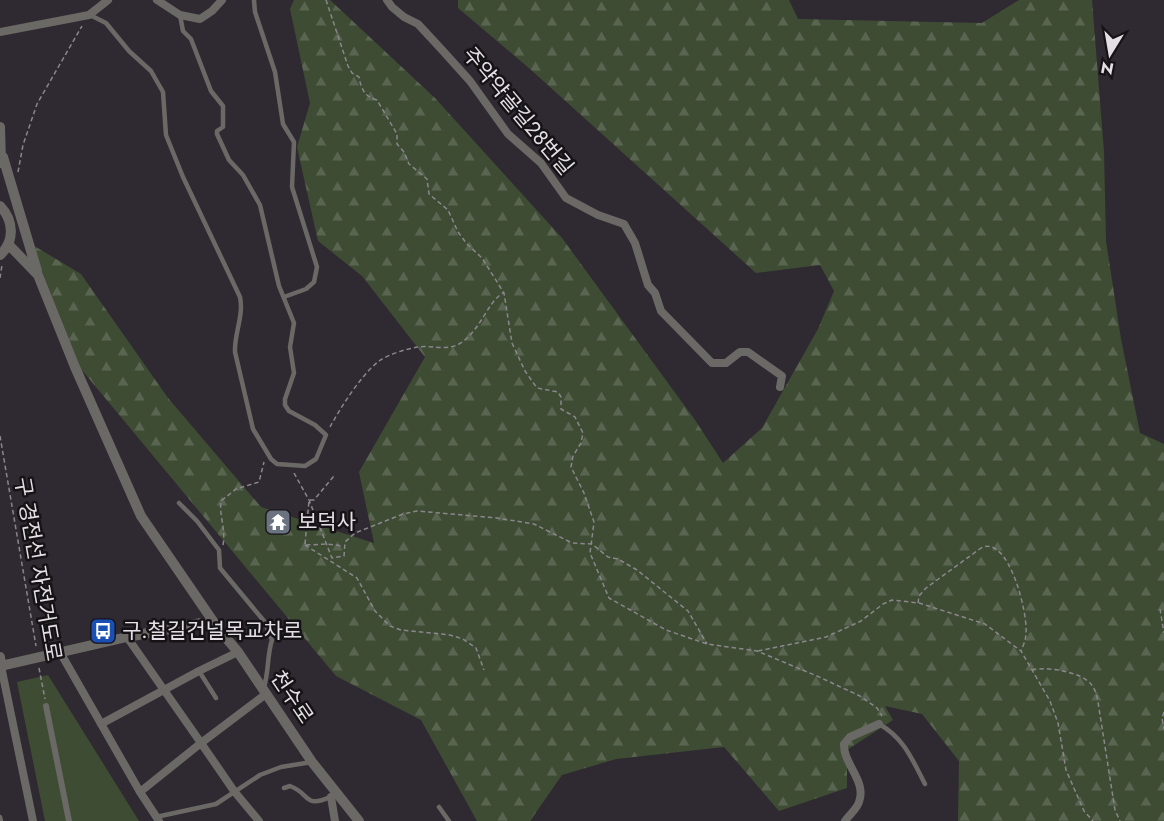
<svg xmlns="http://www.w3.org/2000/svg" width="1164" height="821" viewBox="0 0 1164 821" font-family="Jost,'Noto Sans KR',sans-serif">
	<defs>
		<pattern id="forest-firs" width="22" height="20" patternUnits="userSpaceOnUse" patternTransform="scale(1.5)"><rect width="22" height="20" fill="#3e4c34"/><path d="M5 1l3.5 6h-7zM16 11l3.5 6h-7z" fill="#5a6551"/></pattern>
	</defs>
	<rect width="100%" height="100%" fill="#2f2a31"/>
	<path fill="url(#forest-firs)" d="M294,0H330L435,98L562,238L695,420L723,463L762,428L818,329L834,291L820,265L756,273L530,69L458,8V0H789L798,19L982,23L1019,0H1092L1104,152L1106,241L1121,339L1140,433L1164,444V821H958L959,761L922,714L885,706L893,720L847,750V788L779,811L724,747L616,759L562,775L530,821H477L421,720L336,676L81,369L31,244L81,274L168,398L261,507L374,543L359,472L425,357L362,276L318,241L297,147L310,103L290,9Z"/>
	<path fill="#3e4c34" d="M48,675L139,821H45L17,682Z"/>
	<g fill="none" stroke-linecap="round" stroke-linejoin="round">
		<path stroke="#8a868c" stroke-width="1.5" stroke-dasharray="4.5 3" stroke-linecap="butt" d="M326,0L348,66L352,73L359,77C361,89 365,97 377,100L397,134V144L404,152L409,164L427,179L429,194L448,210L458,232L467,244L482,258L504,293L512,343L525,371L537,388L558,392L561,397V409L575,417L583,433L581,443L573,456L571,467L584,493L594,522L590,553L609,598L666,630L707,644L757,651L817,676L860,696L877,708L882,716
			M18,172L23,145L37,104L82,26
			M0,278L2,265
			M330,427C341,407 361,375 379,361C389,354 406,349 418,347C431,345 447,351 459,344C481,331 487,302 503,293
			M0,436L36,646
			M294,473L309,500L332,558L344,556L345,542L355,533L403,514L417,511L497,518L534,524L572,543L592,544L608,557L618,559L637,570L688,611L707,644
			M310,500H314L334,476
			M305,544L309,501
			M223,545C226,529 219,516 221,501L236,489L259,482L264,462
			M305,545L357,578L375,611L390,626L401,630L450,635L463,639L476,648L484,670
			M306,545L327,544L343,546
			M918,603L919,596L926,588L981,548C1009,534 1028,614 1026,633C1026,640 1023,646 1021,651
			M1160,609L1164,633
			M758,651L826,637L861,621L883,604L892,600L919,603L985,624L1021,651L1050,701L1058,723L1066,770L1084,811L1093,821
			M39,668L45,699
			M1032,670C1047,666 1081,672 1091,684C1095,689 1097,695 1098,702L1115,810L1120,821
			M1164,712L1162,718L1164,729"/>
		<path stroke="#6b6965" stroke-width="4.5" d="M254,0L255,12L275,72L283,124L294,142L292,187L317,267L314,282L306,289L284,297
			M90,15L106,23L129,51L151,71L163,92L166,135L183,177L240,297C244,316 234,334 235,352L253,429L271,459L277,464L305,466L316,459L326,435L315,425L289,411L285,405V399L294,373L290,347L294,323L279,286L260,205L243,175L229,160L217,134V131L223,127V106L211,91L191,39L183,31L180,15
			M179,503L197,521L219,550L220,568L264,621L272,640C267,655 269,671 264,687
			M199,671L216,698
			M879,724C904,738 912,759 925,784
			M284,788L290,786C310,793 304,809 330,797
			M439,807L449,821
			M0,817L1,821
			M156,817L216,804L260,775L281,767L312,762"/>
		<path stroke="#6b6965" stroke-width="6" d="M46,706L69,821"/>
		<path stroke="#6b6965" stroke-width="8" d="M157,0L180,15L200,19L212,11L222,0
			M387,0L392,7L404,17L418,24L443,51L470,81L508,134L541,163L566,198L598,215L624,224L635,243L648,285L655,293L661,311L712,363H726L740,352H748L782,376L780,387
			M0,32L89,15L108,0
			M127,637L201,743L266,694
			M60,652L140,792L159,821
			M1,666L33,821
			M101,724L199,671L238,652
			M140,792L201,743L234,791L259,821
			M331,797L335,821
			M845,821C849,815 857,809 859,802C867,781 843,764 844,744L850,737L879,724"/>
		<path stroke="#6b6965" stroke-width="10" d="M0,127L1,163
			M3,157L37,271
			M0,206C14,221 15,241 0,255
			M8,244L38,275L75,367L141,516L217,627
			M0,657L1,666L127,637L201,623L217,627L238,652L312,762L359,821"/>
	</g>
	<defs>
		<g id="temple-square" transform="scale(1.35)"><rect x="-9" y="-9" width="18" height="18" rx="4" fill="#6b7280" stroke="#161317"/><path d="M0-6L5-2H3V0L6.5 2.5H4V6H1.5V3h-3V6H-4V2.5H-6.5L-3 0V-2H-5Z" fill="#fff"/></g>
		<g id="bus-square" transform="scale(1.35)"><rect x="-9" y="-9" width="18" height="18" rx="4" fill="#1a4fb4" stroke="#161317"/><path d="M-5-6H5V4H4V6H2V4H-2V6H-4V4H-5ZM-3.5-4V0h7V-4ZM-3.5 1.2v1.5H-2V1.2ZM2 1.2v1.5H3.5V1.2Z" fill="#fff"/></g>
	</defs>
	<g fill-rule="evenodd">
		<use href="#temple-square" x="278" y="522"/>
		<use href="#bus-square" x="103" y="631"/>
	</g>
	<g text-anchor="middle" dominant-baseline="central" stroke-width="5" stroke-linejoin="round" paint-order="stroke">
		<g font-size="21" fill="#e3dfe4" stroke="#161317">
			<text transform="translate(518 111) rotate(50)">주약약골길28번길</text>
			<text transform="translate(38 569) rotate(80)">구 경전선 자전거도로</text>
			<text transform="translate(292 697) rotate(56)">천수로</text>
		</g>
		<g font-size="21" fill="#e3dfe4" stroke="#161317" text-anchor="start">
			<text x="298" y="522">보덕사</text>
			<text x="122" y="631">구.철길건널목교차로</text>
		</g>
	</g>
	<g transform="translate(1110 54) rotate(191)" stroke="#161317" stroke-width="4.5" paint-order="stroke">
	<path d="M0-4.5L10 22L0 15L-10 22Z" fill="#e3dfe4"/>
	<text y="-9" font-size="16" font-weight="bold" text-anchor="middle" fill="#e3dfe4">N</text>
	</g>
</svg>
